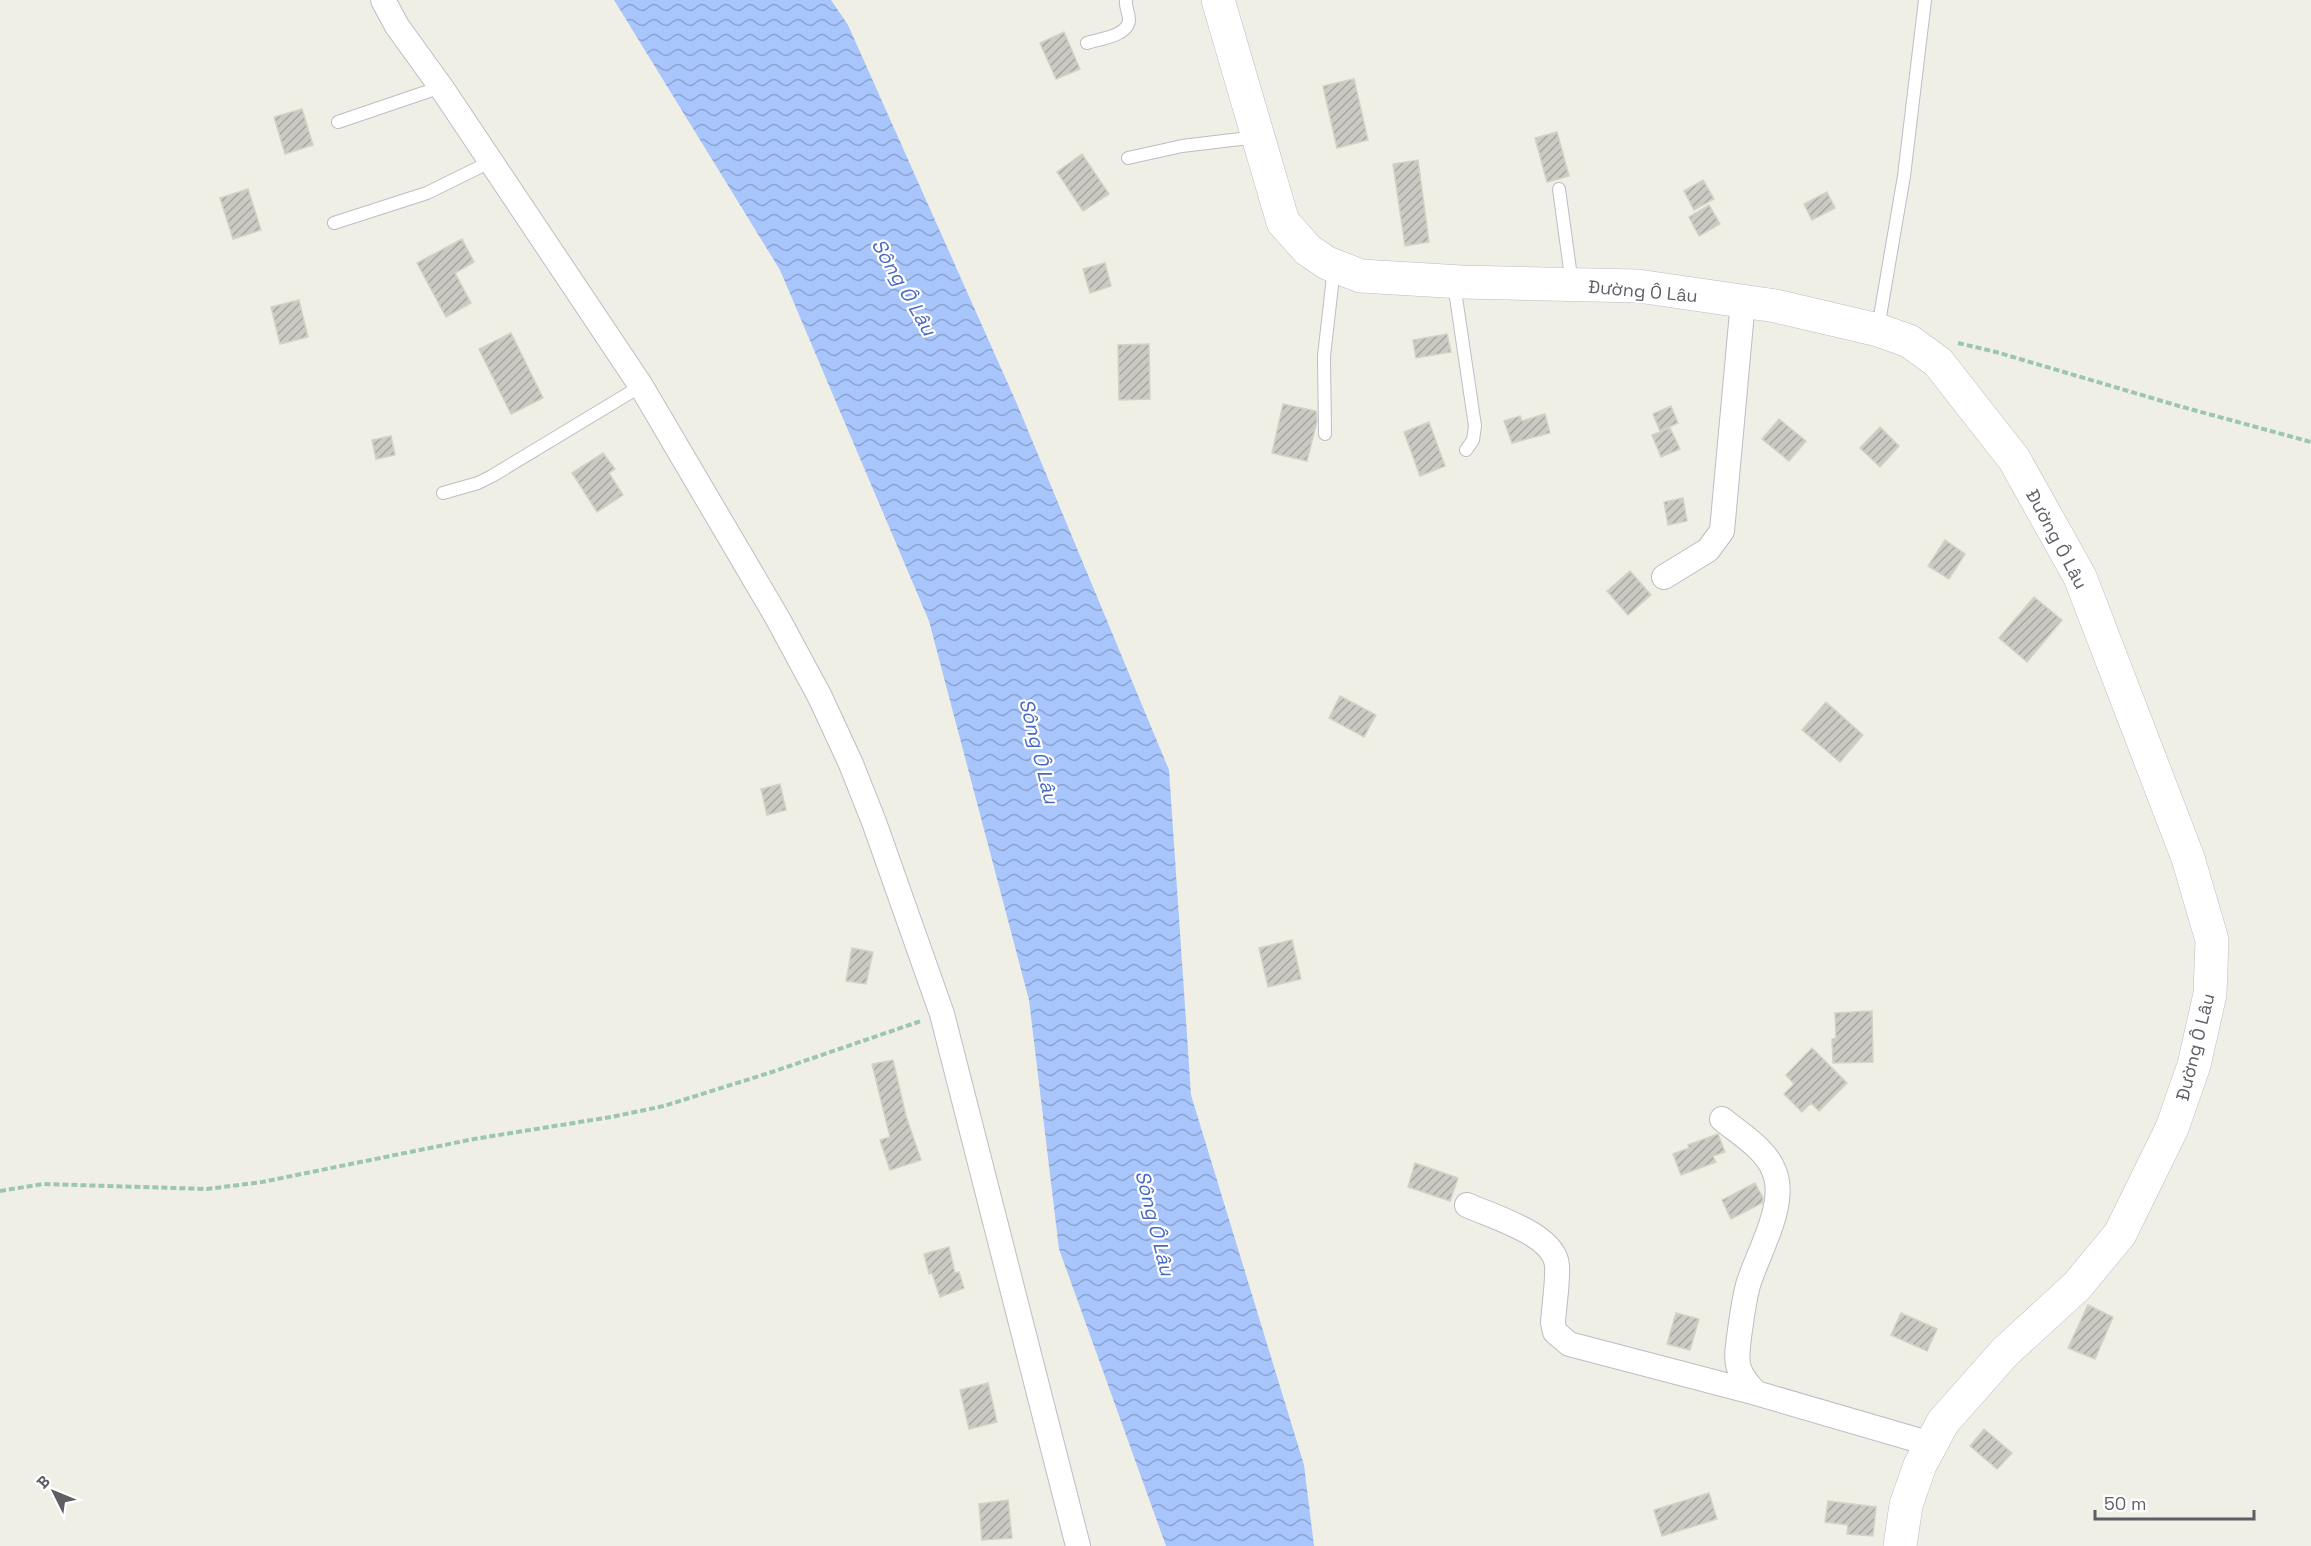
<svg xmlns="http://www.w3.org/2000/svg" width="2311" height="1546" viewBox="0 0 2311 1546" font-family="'Space Grotesk',sans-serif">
	<defs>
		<pattern id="water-waves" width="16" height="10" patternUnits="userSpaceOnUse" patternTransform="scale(1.5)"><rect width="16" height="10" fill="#a8c5fc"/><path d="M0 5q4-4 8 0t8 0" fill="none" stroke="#8ca3d0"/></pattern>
		<pattern id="building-hatch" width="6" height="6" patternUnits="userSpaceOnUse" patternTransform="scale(1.5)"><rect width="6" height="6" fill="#cac9c2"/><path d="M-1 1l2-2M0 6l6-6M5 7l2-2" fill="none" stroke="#a7a6a1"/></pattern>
	</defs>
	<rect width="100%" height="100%" fill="#efefe5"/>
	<path fill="url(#water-waves)" d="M614,0H831L848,25L1017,404L1169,770L1191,1095L1304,1465L1314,1546H1166L1059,1249L1029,1000L929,621L780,270Z"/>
	<path fill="url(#building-hatch)" stroke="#d4d2c4" stroke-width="1.5" d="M1064,32L1080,69L1056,79L1040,43Z
		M1354,79L1368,140L1337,148L1323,86Z
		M302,109L313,145L285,154L274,117Z
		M1557,132L1569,176L1547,182L1535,138Z
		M1082,154L1109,194L1083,211L1057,172Z
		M1418,160L1429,242L1405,246L1393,164Z
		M1703,180L1714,199L1694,210L1684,191Z
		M248,189L261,230L233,239L220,198Z
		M1827,192L1835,208L1812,220L1804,204Z
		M1709,205L1720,224L1699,236L1689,217Z
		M462,239L474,262L455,273L471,303L446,317L417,263Z
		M1105,263L1111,286L1090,293L1083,269Z
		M299,300L308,337L280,344L271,307Z
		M511,333L543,398L511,414L479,349Z
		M1447,334L1451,352L1416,358L1413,340Z
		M1149,344L1150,399L1119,400L1118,345Z
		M1283,404L1316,411L1317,421L1307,461L1272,453Z
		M1671,406L1678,423L1660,431L1653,414Z
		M1545,414L1550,433L1512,443L1504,421L1520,416L1522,421Z
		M1779,419L1806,441L1789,461L1762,439Z
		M1429,422L1445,466L1420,476L1404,432Z
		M1880,427L1899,446L1880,467L1860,448Z
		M1670,428L1680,449L1661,457L1652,435Z
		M391,436L395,455L376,459L372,440Z
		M603,453L615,469L609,473L623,495L597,512L572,473Z
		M1683,498L1687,521L1668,525L1664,502Z
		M1945,540L1965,554L1949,579L1928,566Z
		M1630,571L1651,595L1628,615L1607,591Z
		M2034,597L2062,620L2027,662L1999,638Z
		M1340,696L1376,715L1364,737L1329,718Z
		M1826,702L1863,735L1840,762L1802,730Z
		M780,784L786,810L767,815L761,789Z
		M1292,940L1301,979L1268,987L1259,948Z
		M852,948L873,952L866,984L846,981Z
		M1872,1011L1873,1062L1833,1063L1832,1039L1836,1038L1835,1013Z
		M1812,1048L1847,1083L1819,1111L1811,1103L1802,1112L1784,1094L1794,1084L1786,1075Z
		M893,1060L906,1116L921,1160L890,1170L880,1140L890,1137L872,1064Z
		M1718,1134L1725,1152L1713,1156L1716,1162L1681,1175L1673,1154L1689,1148L1688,1145Z
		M1415,1163L1458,1178L1450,1201L1408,1187Z
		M1755,1183L1763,1198L1762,1203L1731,1219L1722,1200Z
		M949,1247L955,1273L959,1272L964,1288L940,1297L932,1273L929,1274L924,1254Z
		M2088,1305L2113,1317L2095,1359L2068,1348Z
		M1676,1313L1699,1319L1690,1350L1667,1344Z
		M1901,1313L1937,1329L1927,1351L1891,1335Z
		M988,1383L997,1422L969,1429L960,1390Z
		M1984,1429L2012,1453L1997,1469L1970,1446Z
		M1709,1493L1717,1519L1662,1536L1654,1510Z
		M1008,1500L1012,1538L982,1540L979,1504Z
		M1828,1501L1876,1507L1873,1536L1847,1534L1848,1525L1825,1522Z"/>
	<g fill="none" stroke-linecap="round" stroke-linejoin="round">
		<g stroke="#bdbdc3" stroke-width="14">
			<path id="service" d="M1087,43C1099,39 1128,36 1129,20C1129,13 1125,7 1126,0
				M338,122L441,87
				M1128,158L1182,146L1257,137
				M1559,189L1572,284
				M334,223L427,193L490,162
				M1454,284L1475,426L1473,440L1466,450
				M1878,328L1904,176L1925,0
				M1325,434L1324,356L1334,268
				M443,493L478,483L492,476L641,386"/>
		</g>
		<g stroke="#bdbdc3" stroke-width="26">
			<path id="minor" d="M383,0L397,26L441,87L641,386L778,619L820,697L851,764L874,822L942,1014L1078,1546
				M1664,577L1708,550L1722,531L1743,301
				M1722,1119C1740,1134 1766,1149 1774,1171C1788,1204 1758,1252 1748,1285C1744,1300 1742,1315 1740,1330C1736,1360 1733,1370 1756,1393
				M1467,1205C1493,1217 1555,1234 1557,1266C1558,1284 1554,1304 1553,1323L1555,1332L1569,1344L1756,1393L1931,1444"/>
		</g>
		<g stroke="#bbbcc3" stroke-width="34">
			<path id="secondary" d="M1218,0L1283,222L1308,250L1327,263L1361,276L1462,282L1638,286L1776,306L1878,330L1909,341L1938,362L2014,459L2080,577L2188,858L2212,940L2210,994L2194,1065L2172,1128L2120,1234L2077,1286L2005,1352L1943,1422L1920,1465L1906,1505L1900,1546"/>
		</g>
		<path stroke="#9cc6b2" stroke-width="4" stroke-dasharray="6 3" stroke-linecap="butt" d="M1958,343L1996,352L2179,406L2311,442
			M0,1191L43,1184L207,1189L262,1182L474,1139L611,1117L664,1106L772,1072L921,1021"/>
		<use href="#service" stroke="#fff" stroke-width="12"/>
		<use href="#minor" stroke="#fff" stroke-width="24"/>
		<use href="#secondary" stroke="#fff" stroke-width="33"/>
	</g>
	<g text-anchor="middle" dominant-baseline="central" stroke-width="4.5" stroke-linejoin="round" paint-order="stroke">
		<g font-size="18" fill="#5d5f65" stroke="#fff">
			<text transform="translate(1643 291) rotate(5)">Đường Ô Lâu</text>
			<text transform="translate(2057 539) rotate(62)">Đường Ô Lâu</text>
			<text transform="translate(2195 1047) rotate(-76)">Đường Ô Lâu</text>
		</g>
		<g font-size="20" font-style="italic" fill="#4a69c0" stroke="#fff">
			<text transform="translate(904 287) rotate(60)">Sông Ô Lâu</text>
			<text transform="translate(1039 751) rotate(76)">Sông Ô Lâu</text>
			<text transform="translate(1155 1223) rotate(76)">Sông Ô Lâu</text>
		</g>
	</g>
	<g transform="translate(54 1492) rotate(313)" stroke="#ffffff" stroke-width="4.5" paint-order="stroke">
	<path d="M0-4.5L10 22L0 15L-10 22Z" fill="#5d5f65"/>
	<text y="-9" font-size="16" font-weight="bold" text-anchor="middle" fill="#5d5f65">B</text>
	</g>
	<path d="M2095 1510v9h159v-9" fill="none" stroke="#5d5f65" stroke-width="3"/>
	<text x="2104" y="1510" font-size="18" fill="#5d5f65" stroke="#ffffff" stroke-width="4.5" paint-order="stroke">50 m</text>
</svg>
